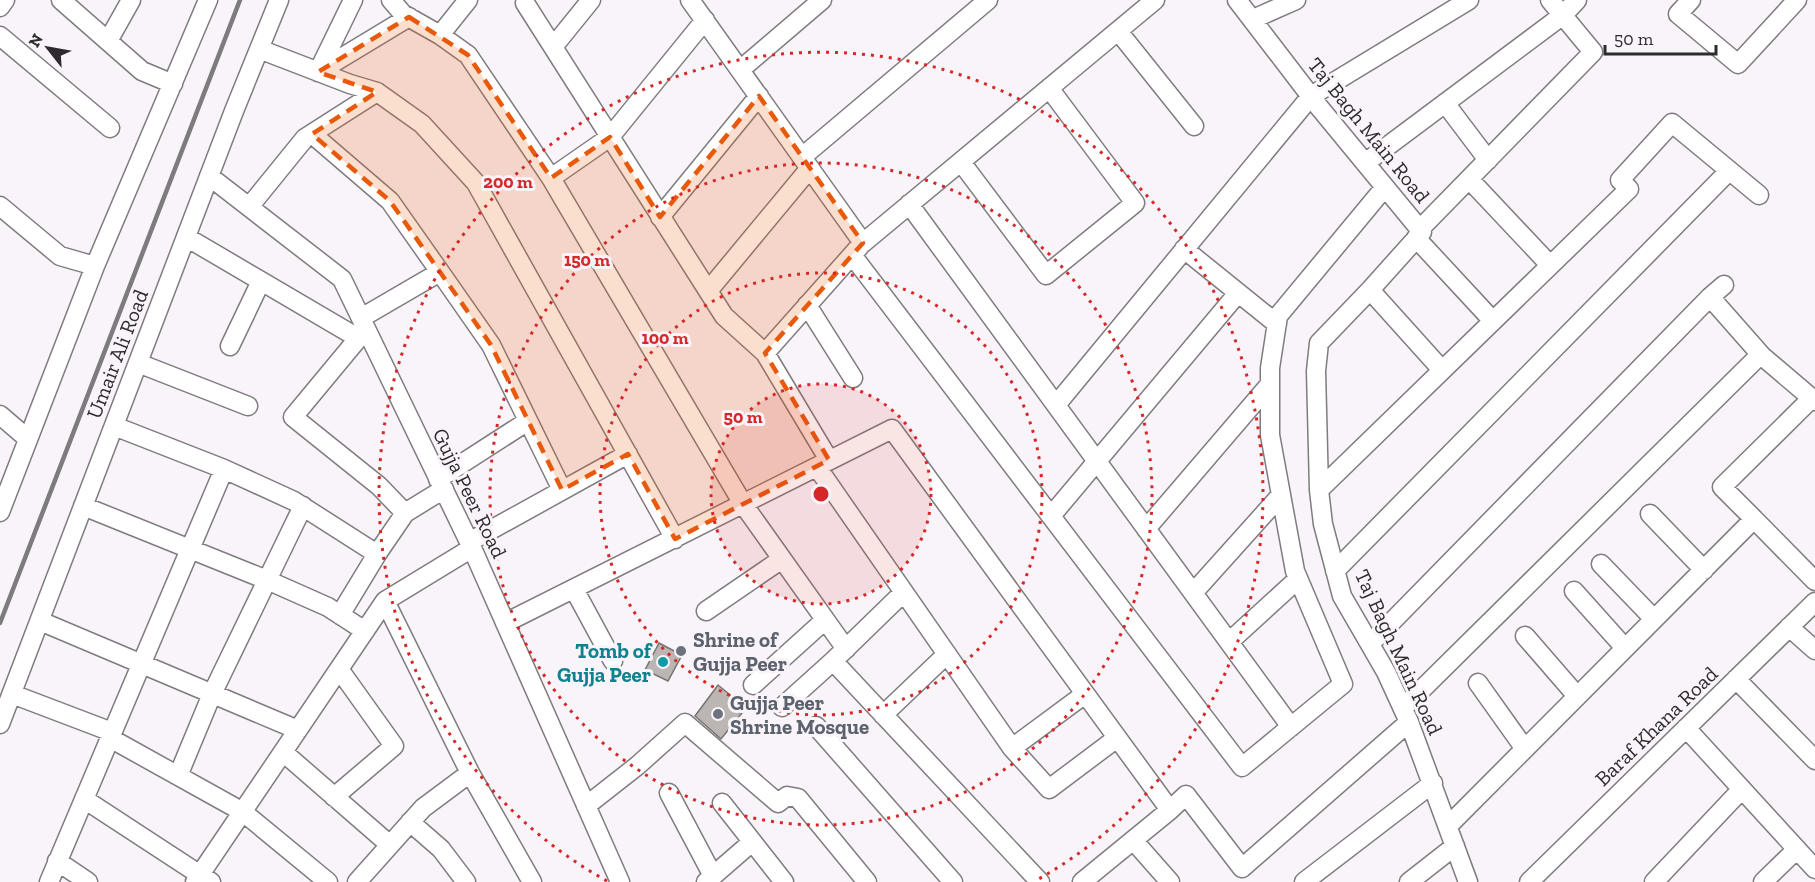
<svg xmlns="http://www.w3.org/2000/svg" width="1815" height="882" viewBox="0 0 1815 882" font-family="'Zilla Slab',serif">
	<rect width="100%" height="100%" fill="#f9f4f9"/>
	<path fill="#bbb6b3" stroke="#787370" stroke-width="1.5" d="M659,643L682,655L668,681L645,670Z
		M718,685L746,708L721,739L695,716Z"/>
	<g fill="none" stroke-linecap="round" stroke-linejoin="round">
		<g stroke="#7f7b7f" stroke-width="21">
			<path id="minor" d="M61,0L142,71L173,84
				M391,0L403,14L440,35L468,55L551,178L743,504L846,649
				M690,0L863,243L1155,0
				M1237,0L1319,107L1422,232L1370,290L1319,343L1316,371L1319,490L1323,524L1342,596L1386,672L1409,722L1468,882
				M1691,0L1678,14L1738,64L1797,0
				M525,3L724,316L765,353
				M0,7L5,0
				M1253,19L1296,0
				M1118,31L1194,126
				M440,35L468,0
				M0,36L110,128
				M108,41L131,0
				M553,47L591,0
				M259,49L350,84L377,92L422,124L476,183L675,539
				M740,70L822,0
				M318,72L409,17
				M318,72L353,0
				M1445,103L1488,160
				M312,134L390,201L440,272L491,345L562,490
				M802,157L988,0
				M961,162L1046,275L1135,203L1049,88
				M1365,163L1563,15L1577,0
				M209,176L342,279L472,548L620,882
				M551,178L610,137L705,20
				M1469,179L1550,265
				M909,204L1291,727
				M0,206L60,256L95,266
				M249,207L305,138L377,92
				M660,217L759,96
				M1420,229L1593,52L1550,0
				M186,237L358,338
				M1416,238L1493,321
				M1184,249L1277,324
				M852,255L1242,767L1343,684L1295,571L1270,435V368L1278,316L1385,187
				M1370,290L1442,370
				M708,291L810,168
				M1710,297L1762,356L1815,401
				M807,305L853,378
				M361,318L440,272
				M366,329L293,417L379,486L405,513
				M230,346L261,281
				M138,363L248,406
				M1056,405L1311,96L1469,0
				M0,415L28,439
				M114,426L224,469L294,501L377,554L405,513L444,489
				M829,460L765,353L860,246
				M817,467L1012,748L1049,789L1117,738
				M438,479L528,421
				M1319,490L1629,189L1620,180L1672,123L1759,195
				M83,506L267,580L328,607L365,631
				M0,512L95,266L208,0
				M1650,514L1704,570
				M1051,516L1238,293
				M1754,519L1722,487L1812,398
				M1146,529L1270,384
				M469,542L628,454
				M1601,564L1654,619
				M1335,571L1729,171
				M574,589L613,661
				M1574,591L1625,648
				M1193,593L1281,495
				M385,601L470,773L532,882
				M706,611L782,559
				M340,615L377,554
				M40,621L298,730
				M505,623L892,429L1170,810L1082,882
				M1789,627L1815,650
				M1525,636L1577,696
				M1229,642L1298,579
				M1370,644L1710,297L1724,285
				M833,661L1040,882
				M1736,679L1815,760
				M1478,683L1525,749
				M753,685L825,620
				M12,694L112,732
				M782,707L833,661L904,592
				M1403,708L1760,355
				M883,715L947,654
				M0,724L234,111L279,0
				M816,726L953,882
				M1686,728L1815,869
				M110,738L243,812L328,882
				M1012,748L1085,694
				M283,752L390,845
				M178,776L212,694L303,506
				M669,793L713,876
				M334,797L394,746L339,669
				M84,799L211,882
				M722,803L784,882
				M586,806L637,766L685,723L778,803L787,796L798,798L867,882
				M1170,810L1186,795L1242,868L1409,722
				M410,822L441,849L466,882
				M1448,826L1754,519L1815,581
				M1133,840L1170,882
				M57,861L88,882
				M49,882L224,469
				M195,882L385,601L472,548
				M357,882L423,808L470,773
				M706,882L752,842
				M1304,882L1433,783
				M1409,882L1455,846
				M1529,882L1815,602
				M1654,882L1742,789
				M1763,882L1797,849"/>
		</g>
		<use href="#minor" stroke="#fff" stroke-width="18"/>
		<path stroke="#7e7b7e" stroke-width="4.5" d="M0,623L240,0"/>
	</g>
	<path fill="#e8590c" fill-opacity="0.2" stroke="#e8590c" stroke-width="4.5" stroke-dasharray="12 8" stroke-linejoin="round" d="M409,17L468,55L551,178L610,137L660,217L759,96L863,243L765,353L829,460L675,539L628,454L562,490L491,345L440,272L390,201L312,134L377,92L318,72Z"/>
	<circle cx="821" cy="494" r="110" fill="#d62828" fill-opacity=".12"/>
	<g fill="none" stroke="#d62828" stroke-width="3" stroke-dasharray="3 6">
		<circle cx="821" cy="494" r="110"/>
		<circle cx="821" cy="494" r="221"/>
		<circle cx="821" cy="494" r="331"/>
		<path d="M607 881A442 442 0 1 1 1035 881"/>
	</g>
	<g fill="#6b7280" stroke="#f9f4f9" stroke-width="2">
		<circle cx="681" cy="651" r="6"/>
		<circle cx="718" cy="714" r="6"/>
	</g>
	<circle fill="#0f9aa8" stroke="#f9f4f9" stroke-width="2" cx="663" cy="662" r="6"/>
	<g text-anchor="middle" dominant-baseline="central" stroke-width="6" stroke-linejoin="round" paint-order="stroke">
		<g font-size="21" fill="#2d2b2d" stroke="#f9f4f9">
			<text transform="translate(1369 130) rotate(51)">Taj Bagh Main Road</text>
			<text transform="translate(117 354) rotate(-69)">Umair Ali Road</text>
			<text transform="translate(470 493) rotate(64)">Gujja Peer Road</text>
			<text transform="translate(1399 652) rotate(65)">Taj Bagh Main Road</text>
			<text transform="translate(1656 726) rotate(-44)">Baraf Khana Road</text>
		</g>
		<g font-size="21" font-weight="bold" fill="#5b616d" stroke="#f9f4f9" text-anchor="start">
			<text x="693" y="639">Shrine of<tspan x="693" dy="24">Gujja Peer</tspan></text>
			<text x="730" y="702">Gujja Peer<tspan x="730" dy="24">Shrine Mosque</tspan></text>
		</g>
		<g font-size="21" font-weight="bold" fill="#0d838f" stroke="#f9f4f9" text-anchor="end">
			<text x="651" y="650">Tomb of<tspan x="651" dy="24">Gujja Peer</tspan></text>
		</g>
	</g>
	<circle cx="821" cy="494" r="9" fill="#d62828" stroke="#f9f4f9" stroke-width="3"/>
	<g font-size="18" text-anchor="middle" font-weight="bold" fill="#d62828" stroke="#f9f4f9" stroke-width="6" stroke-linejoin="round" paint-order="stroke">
		<text x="508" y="188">200 m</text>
		<text x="587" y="266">150 m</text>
		<text x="665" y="344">100 m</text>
		<text x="743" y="423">50 m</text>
	</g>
	<g transform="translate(48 48) rotate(301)" stroke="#f9f4f9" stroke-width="4.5" paint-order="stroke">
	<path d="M0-4.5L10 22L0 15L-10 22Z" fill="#2d2b2d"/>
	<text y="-9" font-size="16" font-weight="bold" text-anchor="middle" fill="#2d2b2d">N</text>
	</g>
	<path d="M1605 45v9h111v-9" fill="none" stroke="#2d2b2d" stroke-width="3"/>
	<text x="1614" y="45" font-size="18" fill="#2d2b2d" stroke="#f9f4f9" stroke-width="4.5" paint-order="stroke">50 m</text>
</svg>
